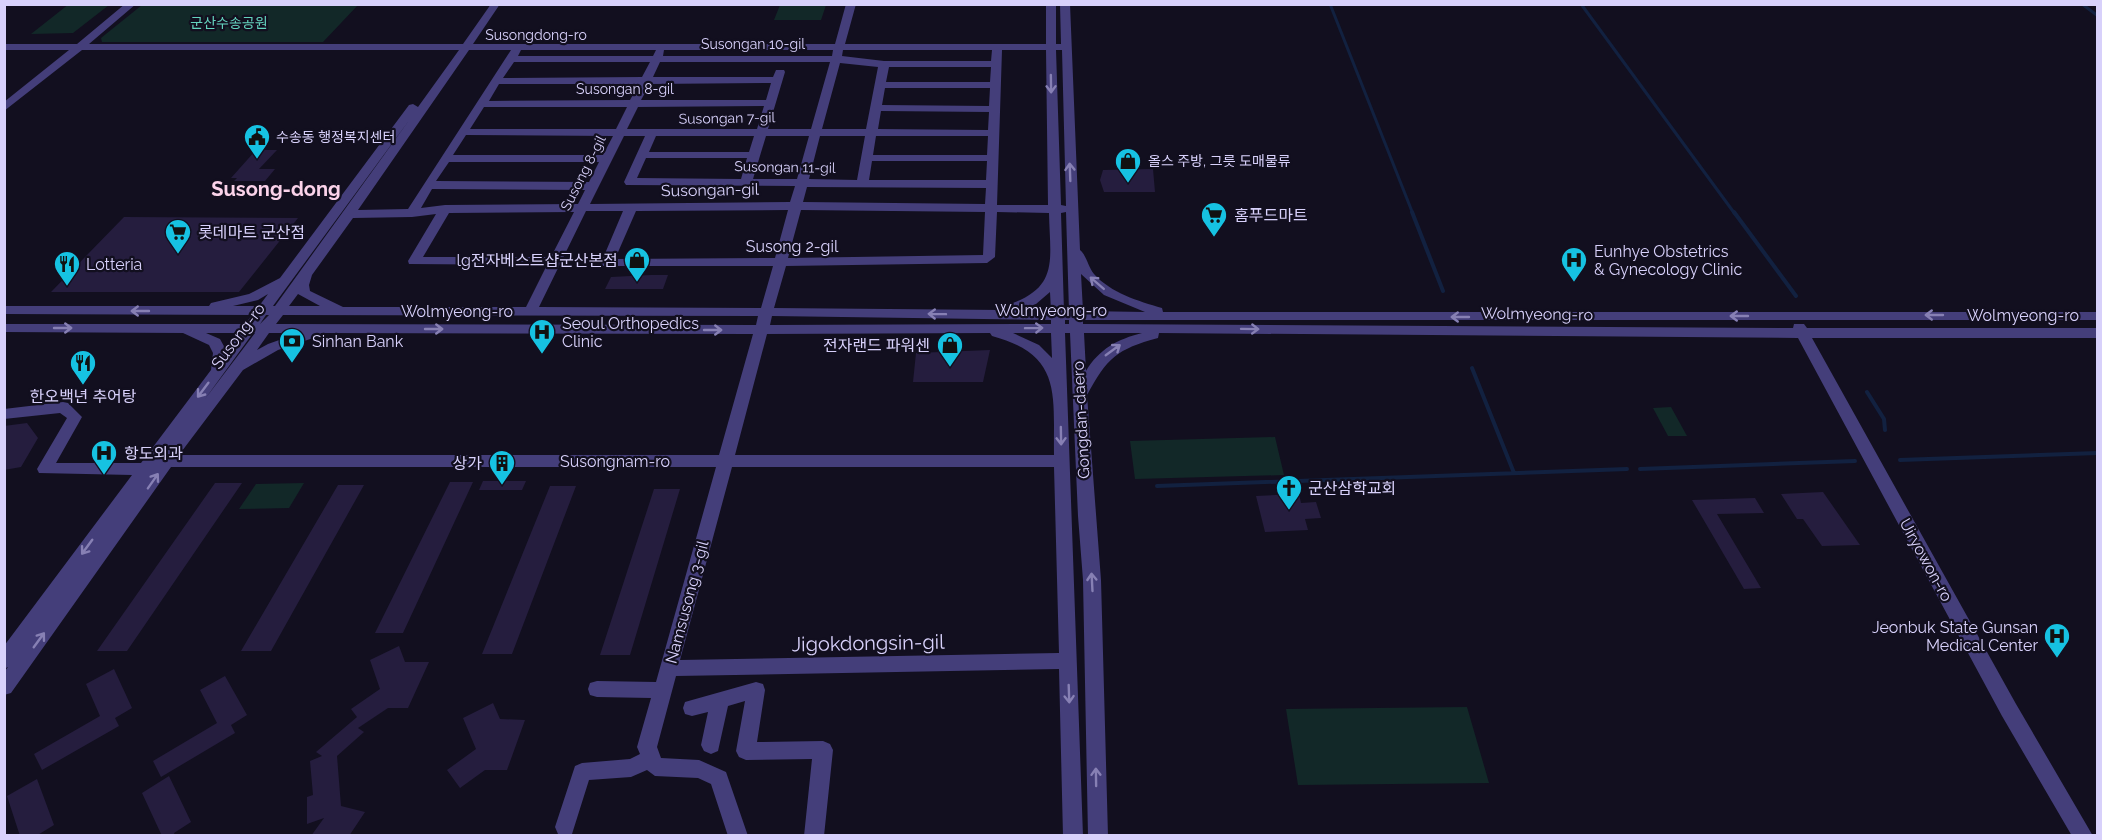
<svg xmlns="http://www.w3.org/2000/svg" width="2102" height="840" viewBox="0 0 2102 840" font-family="Raleway,'Noto Sans KR',sans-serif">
	<rect width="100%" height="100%" fill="#120f1f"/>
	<path fill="#122828" d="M69,4L109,5L73,33L31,34Z
		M142,5V4L358,5L323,42H102L101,38Z
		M780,5V4L826,5L821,20H774Z
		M1671,407L1687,436H1668L1653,408Z
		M1275,437L1284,475L1135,479L1130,441Z
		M304,483L289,508L239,509L256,484Z
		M1467,707L1489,783L1298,785L1286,709Z"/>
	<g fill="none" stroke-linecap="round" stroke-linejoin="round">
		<path stroke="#122140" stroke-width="3" d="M1330,4L1413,214
			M1581,4L1735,214
			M2082,4L2098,16"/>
		<path stroke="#122140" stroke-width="4" d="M1412,212L1443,291
			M1734,212L1796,296
			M1472,368L1514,473
			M1867,392L1884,419L1885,430
			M1900,460L2098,453
			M1640,469L1855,461
			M1157,486L1627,469"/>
	</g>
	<path fill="#251d3e" d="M256,150H277L259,169H275L265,181H234L237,178H231Z
		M1153,169L1155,192H1104L1100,180L1103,170Z
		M124,217L298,218L239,292H51Z
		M651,275H668L663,289H605L611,277Z
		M990,350L983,382H913L916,353Z
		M27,423L38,438L21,467L4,470V426Z
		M483,481H526L522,490H479Z
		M450,482H473L403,633H375Z
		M215,483H242L127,651H97Z
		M338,485H364L271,651H241Z
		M550,486H576L512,654H482Z
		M654,489H680L630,655H600Z
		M1823,492L1860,545L1822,546L1803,519H1797L1781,494Z
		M1299,494L1301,503L1316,502L1321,518L1305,519L1308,530L1265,532L1256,496Z
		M1755,498L1764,513L1717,514L1761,588L1744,589L1692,500Z
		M399,646L405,662H429L408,708H388L358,728L364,732L337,756L341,806L365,812L349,836H311L324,818L307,824V797L313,795L310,761L322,756L316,752L357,717L351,709L380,689L370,660Z
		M114,669L132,708L115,718L119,726L42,770L34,754L100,716L86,684Z
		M225,676L247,715L231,725L235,733L161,777L153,761L217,723L200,690Z
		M493,703L500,719L525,720L507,770H485L460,788L447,770L476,749L463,718Z
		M169,776L191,822L174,833L175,836H162L142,793Z
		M37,779L54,825L36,836H20L7,796Z"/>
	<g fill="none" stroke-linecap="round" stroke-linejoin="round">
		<path fill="#443e7a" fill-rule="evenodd" d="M125,4H136L89,44H463L491,4H500L473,44H835L846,4H856L845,44H1046V4H1056V44H1061L1060,4H1070L1080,250C1087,256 1088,267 1094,274C1111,293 1138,301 1162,308L1163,312H2098V320H1083V324L1793,328L1794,324H1804L1807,328H2098V338H1812L2016,704L2093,836H2072L2002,716L1798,338L1159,333L1158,338C1117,349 1107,358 1087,395L1101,580L1108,836H1088L1083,580L1078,516L1070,333H1065L1083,836H1063L1059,669L676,676L657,747L661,758L699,760L726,772L748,836H728L711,784L698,778L655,776L647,770L631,777L589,780L572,834H558L555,827L575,766L582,763L630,759L640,754L637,747L651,698L597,697L590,695L588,689L590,683L597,681L656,682L716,467H171L11,693L4,695V672L8,667L4,669V646L132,475L39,473L37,469L67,418L60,413L4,419V409L63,402L68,403L82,417L56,463H141L211,370L213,353L209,345L183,333L4,332V324H245L252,315L4,314V306H209L211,303L249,294L280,278L409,105L413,104L418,107L459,50H82L4,111V102L69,50H4V44H77ZM469,50H511L408,209L358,210ZM521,50H656L653,56H518ZM664,50H833L832,56H663ZM843,50H992L991,61H884L842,56ZM1002,50H1046L1048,205H997ZM1056,50H1062L1066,206L1061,205ZM514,62H650L642,77L503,78ZM660,62H830L811,129H768L785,72L784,70H776L773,77H653ZM840,63L878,67L866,129H822ZM889,67H991L990,82H886ZM771,83L766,100H641L650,84ZM499,84H639L630,100L489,101ZM885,88H990L989,106L882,105ZM764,106L757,129H627L638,107ZM484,107H627L616,129H470ZM881,111L989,112L988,130L878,129ZM410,119L275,306H273ZM466,135L613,136L603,155H453ZM624,136H645L624,182L626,185L795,186L790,202L590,204ZM656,136H754L749,152H649ZM766,136H809L797,179H753ZM820,136H865L857,180L809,179ZM876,136H988L987,155H873ZM646,158H747L741,179L637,178ZM872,161H987L986,180H869ZM449,162H599L589,182L436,181ZM807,187L986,188L985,204L803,202ZM432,189L585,190L578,204L445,205L421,208ZM788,210L775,258L615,259L636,211ZM801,210L985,212L983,255L788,258ZM586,211H623L601,263L602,266H773L761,308L539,307ZM574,212L551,257H423L449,213ZM997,212L1049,213C1050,261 1060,289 1004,306L1003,310L774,308L786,266L987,263L995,257ZM1066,212L1069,311H1064L1061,213ZM436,214L408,261L409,264L547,265L526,307H343L310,291L309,285L312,275L353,218L412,217ZM1081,274L1104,295L1145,312L1083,311ZM1050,292L1051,311L1019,310L1036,304ZM268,294L259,306H233L258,300ZM298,294L320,306H289ZM266,315H269L260,324ZM283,315L758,316L756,325L276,324ZM772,316L1051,320V324L770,325ZM1065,320H1069V324H1065ZM206,333H239L226,350L220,339ZM253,333H255L205,399ZM269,333H299L268,344L257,350ZM321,333L753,334L719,455H179L243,370L278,350L319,336ZM990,333L992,336C1063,355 1053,395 1054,455H735L767,334ZM1013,333H1051L1052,358L1039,345ZM1084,333H1142C1118,339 1099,349 1086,371ZM732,467H1054L1059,653L680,660Z
			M756,682L763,684L765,690L757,742L823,741L830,744L833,750L824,836H804L812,759L746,760L739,757L736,751L745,701L728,706L718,751L711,754L704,751L701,745L708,712L692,716L685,714L683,708L685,702L692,700Z"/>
	</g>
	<defs><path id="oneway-shaft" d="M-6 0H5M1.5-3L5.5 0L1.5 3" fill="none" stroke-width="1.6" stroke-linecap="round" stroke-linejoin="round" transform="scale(1.5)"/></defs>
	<g stroke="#8780b4">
		<use href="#oneway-shaft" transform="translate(1051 84) rotate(89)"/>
		<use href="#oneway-shaft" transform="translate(1070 172) rotate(-92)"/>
		<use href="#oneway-shaft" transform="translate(1097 283) rotate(-139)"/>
		<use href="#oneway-shaft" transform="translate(140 311) rotate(-180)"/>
		<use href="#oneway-shaft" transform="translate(937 314) rotate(-179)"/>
		<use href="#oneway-shaft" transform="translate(1934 315) rotate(-180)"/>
		<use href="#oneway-shaft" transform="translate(1739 316) rotate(180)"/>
		<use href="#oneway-shaft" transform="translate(1460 317) rotate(180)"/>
		<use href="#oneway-shaft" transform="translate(63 328)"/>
		<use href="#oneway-shaft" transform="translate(1034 328) rotate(-1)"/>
		<use href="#oneway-shaft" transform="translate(434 329)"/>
		<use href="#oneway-shaft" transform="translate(1250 329) rotate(1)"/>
		<use href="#oneway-shaft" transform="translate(713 330)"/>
		<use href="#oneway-shaft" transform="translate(1113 350) rotate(-36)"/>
		<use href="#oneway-shaft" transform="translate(203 390) rotate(127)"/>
		<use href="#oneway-shaft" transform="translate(1061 436) rotate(89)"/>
		<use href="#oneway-shaft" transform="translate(153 481) rotate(-55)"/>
		<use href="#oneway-shaft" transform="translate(87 547) rotate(126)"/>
		<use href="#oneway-shaft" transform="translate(1092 582) rotate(-93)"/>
		<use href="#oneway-shaft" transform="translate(39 640) rotate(-54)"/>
		<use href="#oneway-shaft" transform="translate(1069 694) rotate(88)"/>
		<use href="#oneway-shaft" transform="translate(1096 777) rotate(-91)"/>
	</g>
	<defs>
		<g id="civic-pin" transform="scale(1.35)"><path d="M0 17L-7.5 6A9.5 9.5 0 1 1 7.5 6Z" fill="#16c2e2" stroke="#120f1f"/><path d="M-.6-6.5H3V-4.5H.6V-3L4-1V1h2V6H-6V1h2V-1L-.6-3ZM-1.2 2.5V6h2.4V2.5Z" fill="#111"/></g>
		<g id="shop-pin" transform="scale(1.35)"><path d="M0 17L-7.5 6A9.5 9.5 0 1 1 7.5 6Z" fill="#16c2e2" stroke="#120f1f"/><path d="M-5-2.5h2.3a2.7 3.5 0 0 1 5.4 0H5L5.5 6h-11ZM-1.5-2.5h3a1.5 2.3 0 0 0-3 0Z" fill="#111"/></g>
		<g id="supermarket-pin" transform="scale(1.35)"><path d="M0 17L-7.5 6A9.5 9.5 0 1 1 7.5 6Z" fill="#16c2e2" stroke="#120f1f"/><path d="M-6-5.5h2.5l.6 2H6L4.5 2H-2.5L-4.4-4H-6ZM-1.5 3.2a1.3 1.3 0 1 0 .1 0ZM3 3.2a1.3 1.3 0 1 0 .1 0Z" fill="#111"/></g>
		<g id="hospital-pin" transform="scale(1.35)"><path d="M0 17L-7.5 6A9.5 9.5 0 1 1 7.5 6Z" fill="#16c2e2" stroke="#120f1f"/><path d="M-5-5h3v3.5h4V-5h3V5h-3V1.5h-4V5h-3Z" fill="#111"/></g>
		<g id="restaurant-pin" transform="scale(1.35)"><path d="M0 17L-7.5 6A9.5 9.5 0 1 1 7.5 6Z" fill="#16c2e2" stroke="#120f1f"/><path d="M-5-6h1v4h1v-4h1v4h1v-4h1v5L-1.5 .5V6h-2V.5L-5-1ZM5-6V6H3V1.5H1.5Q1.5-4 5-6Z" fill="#111"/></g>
		<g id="bank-pin" transform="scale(1.35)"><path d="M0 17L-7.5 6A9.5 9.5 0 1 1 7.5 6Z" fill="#16c2e2" stroke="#120f1f"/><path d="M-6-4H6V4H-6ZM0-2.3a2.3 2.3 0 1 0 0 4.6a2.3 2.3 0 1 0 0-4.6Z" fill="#111"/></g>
		<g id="building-pin" transform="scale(1.35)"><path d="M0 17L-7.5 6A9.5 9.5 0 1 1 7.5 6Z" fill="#16c2e2" stroke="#120f1f"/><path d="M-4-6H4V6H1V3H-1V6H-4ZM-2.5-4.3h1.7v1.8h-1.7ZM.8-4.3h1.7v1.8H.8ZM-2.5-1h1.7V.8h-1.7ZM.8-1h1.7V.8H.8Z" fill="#111"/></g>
		<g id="church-pin" transform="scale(1.35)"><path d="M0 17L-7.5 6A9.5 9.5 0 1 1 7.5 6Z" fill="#16c2e2" stroke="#120f1f"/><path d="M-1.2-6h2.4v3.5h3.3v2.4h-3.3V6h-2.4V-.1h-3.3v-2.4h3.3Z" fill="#111"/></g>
	</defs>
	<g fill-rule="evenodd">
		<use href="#civic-pin" x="257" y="137"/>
		<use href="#shop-pin" x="1128" y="161"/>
		<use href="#supermarket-pin" x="1214" y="215"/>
		<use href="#supermarket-pin" x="178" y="232"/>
		<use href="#shop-pin" x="637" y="260"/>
		<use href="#hospital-pin" x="1574" y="260"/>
		<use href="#restaurant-pin" x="67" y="264"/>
		<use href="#hospital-pin" x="542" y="332"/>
		<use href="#bank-pin" x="292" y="341"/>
		<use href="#shop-pin" x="950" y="345"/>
		<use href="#restaurant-pin" x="83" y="363"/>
		<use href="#hospital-pin" x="104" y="453"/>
		<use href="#building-pin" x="502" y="463"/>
		<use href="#church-pin" x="1289" y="488"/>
		<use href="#hospital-pin" x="2057" y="636"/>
	</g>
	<g text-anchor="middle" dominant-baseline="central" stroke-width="4.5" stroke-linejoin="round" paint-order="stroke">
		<g font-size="14" fill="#64d3be" stroke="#120f1f">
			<text x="229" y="23">군산수송공원</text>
		</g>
		<g font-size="14" fill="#d8d1fb" stroke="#120f1f">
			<text x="536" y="35">Susongdong-ro</text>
			<text x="753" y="44">Susongan 10-gil</text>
			<text x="625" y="89">Susongan 8-gil</text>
			<text transform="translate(727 118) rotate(-1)">Susongan 7-gil</text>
			<text transform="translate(785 167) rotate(1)">Susongan 11-gil</text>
			<text transform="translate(583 173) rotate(-63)">Susong 8-gil</text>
		</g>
		<g font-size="14" fill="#d8d1fb" stroke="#120f1f" text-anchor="start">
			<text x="276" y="137">수송동 행정복지센터</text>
			<text x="1148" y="161">올스 주방, 그릇 도매물류</text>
		</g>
		<g font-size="16" fill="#d8d1fb" stroke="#120f1f">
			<text transform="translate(710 190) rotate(-1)">Susongan-gil</text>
			<text x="792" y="246">Susong 2-gil</text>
			<text x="1051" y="310">Wolmyeong-ro</text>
			<text x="457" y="311">Wolmyeong-ro</text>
			<text transform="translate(1537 314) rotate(1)">Wolmyeong-ro</text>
			<text x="2023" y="315">Wolmyeong-ro</text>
			<text transform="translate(238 336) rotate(-53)">Susong-ro</text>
			<text transform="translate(1081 420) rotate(-93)">Gongdan-daero</text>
			<text x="615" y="461">Susongnam-ro</text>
			<text transform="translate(1926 560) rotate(61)">Uiryowon-ro</text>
			<text transform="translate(687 602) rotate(-75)">Namsusong 3-gil</text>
		</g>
		<g font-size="16" fill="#d8d1fb" stroke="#120f1f" text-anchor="start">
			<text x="1234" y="215">홈푸드마트</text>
			<text x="198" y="232">롯데마트 군산점</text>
			<text x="1594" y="251">Eunhye Obstetrics<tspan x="1594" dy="18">&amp; Gynecology Clinic</tspan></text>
			<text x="618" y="260" text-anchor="end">lg전자베스트샵군산본점</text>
			<text x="86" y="264">Lotteria</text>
			<text x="562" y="323">Seoul Orthopedics<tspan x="562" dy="18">Clinic</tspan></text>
			<text x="312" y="341">Sinhan Bank</text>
			<text x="930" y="345" text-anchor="end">전자랜드 파워센</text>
			<text x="83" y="396" text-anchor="middle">한오백년 추어탕</text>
			<text x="124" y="453">항도외과</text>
			<text x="482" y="463" text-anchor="end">상가</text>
			<text x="1308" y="488">군산삼학교회</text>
			<text x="2038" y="627" text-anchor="end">Jeonbuk State Gunsan<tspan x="2038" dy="18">Medical Center</tspan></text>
		</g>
		<g font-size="20" font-weight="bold" fill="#fbd3ea" stroke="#120f1f">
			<text x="276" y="189">Susong-dong</text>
		</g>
		<g font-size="20" fill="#d8d1fb" stroke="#120f1f">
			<text transform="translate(868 643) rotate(-1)">Jigokdongsin-gil</text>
		</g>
	</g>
	<rect width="2102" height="840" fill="none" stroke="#d8d1fb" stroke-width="12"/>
</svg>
